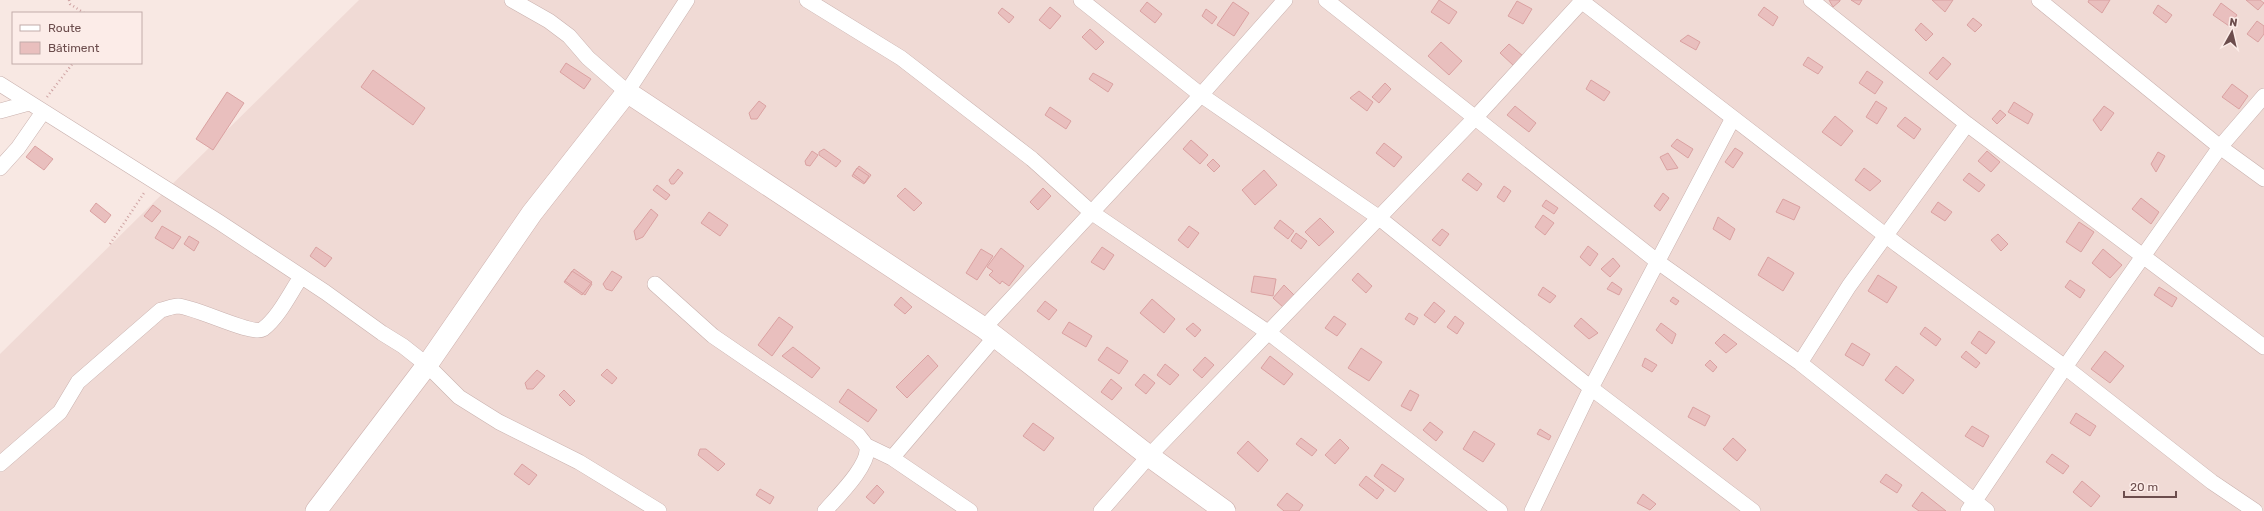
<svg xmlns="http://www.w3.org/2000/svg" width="2264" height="511" viewBox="0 0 2264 511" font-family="Rubik,sans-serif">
	<rect width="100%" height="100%" fill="#f8e8e3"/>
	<path fill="#f0dad5" d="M359,0H2264V511H0V354Z"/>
	<path fill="#e9bfbe" stroke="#daa1a1" d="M1439,0L1457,12L1449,24L1431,12Z
		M1829,0H1840V1L1833,7Z
		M1851,0H1862L1859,5Z
		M1932,0H1953L1945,12Z
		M2089,0H2110L2102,13L2088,2Z
		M2246,0H2260L2264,3L2258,10Z
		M1517,1L1532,9L1523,24L1508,16Z
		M1147,2L1162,14L1155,23L1140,11Z
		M1233,2L1249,13L1234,36L1217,25Z
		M2221,3L2237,15L2229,26L2213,15Z
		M2158,5L2172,15L2166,23L2153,13Z
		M1050,7L1061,16L1050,29L1039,20Z
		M1764,7L1778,17L1773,26L1758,15Z
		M1002,8L1014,17L1009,23L998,13Z
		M1206,9L1217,17L1212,24L1202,16Z
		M1973,18L1982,25L1975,32L1967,25Z
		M2257,21L2264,26V34L2258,42L2247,34Z
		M1921,23L1933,34L1926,41L1915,30Z
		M1090,29L1104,42L1096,50L1082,37Z
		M1688,35L1700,42L1696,50L1680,41Z
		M1441,42L1462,61L1449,75L1428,56Z
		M1509,44L1523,56L1514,66L1500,53Z
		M1808,57L1823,67L1818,74L1803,65Z
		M1943,57L1951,64L1937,80L1929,73Z
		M566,63L591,79L584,89L560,72Z
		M373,70L425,108L413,125L361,87Z
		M1867,71L1883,82L1875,94L1859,83Z
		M1093,73L1113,84L1108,92L1089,79Z
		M1591,80L1610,92L1604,101L1586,89Z
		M1385,83L1391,89L1379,103L1372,97Z
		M2232,84L2248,96L2239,109L2222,97Z
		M1359,91L1373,102L1367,111L1350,98Z
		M227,92L244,103L213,150L196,139Z
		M759,101L766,106L757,119H751L749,113Z
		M1876,101L1887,108L1877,124L1866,117Z
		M2014,102L2033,114L2028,124L2008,112Z
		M1515,106L1536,123L1529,132L1507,115Z
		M2104,106L2114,113L2101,131L2093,120Z
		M1050,107L1071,121L1066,129L1045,115Z
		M2000,110L2006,115L1997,124L1992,119Z
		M1835,116L1853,131L1841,146L1822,132Z
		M1905,117L1921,129L1914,139L1897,126Z
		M1677,139L1693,149L1688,158L1671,146Z
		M1191,140L1208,155L1200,164L1183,149Z
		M1384,143L1402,157L1394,167L1376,153Z
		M35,146L53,159L44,170L26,157Z
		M1735,148L1743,153L1733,168L1725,162Z
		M824,149L841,161L836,167L819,155V152Z
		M812,151L818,155L810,166L806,165L805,161Z
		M1987,151L2000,162L1991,172L1978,161Z
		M2158,152L2165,156L2156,172L2151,164Z
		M1668,153L1678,168L1667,170L1660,157Z
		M1213,159L1220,166L1214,172L1207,165Z
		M859,166L871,175L865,183L853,174Z
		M857,168L869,176L864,184L852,176Z
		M1864,168L1881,181L1870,191L1855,180Z
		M678,169L683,173L674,184H671L669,180Z
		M1264,170L1277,185L1255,205L1242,190Z
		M1468,173L1482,184L1477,191L1462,180Z
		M1969,173L1985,185L1979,192L1963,180Z
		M657,185L670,195L666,200L653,190Z
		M1504,186L1511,191L1504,202L1497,197Z
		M905,188L922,203L914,211L897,196Z
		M1043,188L1051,196L1038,210L1030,202Z
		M1663,193L1669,198L1660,211L1654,206Z
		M2141,198L2159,212L2151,224L2132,209Z
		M1783,199L1800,207L1794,220L1776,212Z
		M1546,200L1558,208L1554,214L1542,206Z
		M1938,202L1952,212L1945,221L1931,212Z
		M96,203L111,215L105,223L90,211Z
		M153,205L161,211L152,222L144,216Z
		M651,209L658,215L643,237L636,240L634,231Z
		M709,212L728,225L720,236L701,223Z
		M1543,215L1554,223L1545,235L1535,227Z
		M1718,217L1735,229L1730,240L1713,229Z
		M1320,218L1334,232L1319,246L1305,232Z
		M1280,220L1294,231L1288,239L1274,228Z
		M2079,222L2094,232L2081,252L2066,242Z
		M162,226L181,237L173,249L155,238Z
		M1189,226L1199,233L1188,248L1178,240Z
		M1442,229L1449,234L1440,246L1432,240Z
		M1296,233L1307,241L1301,249L1291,241Z
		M1998,234L2008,244L2001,251L1991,240Z
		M189,236L199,242L194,251L184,244Z
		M1588,246L1598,254L1590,266L1580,257Z
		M316,247L332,258L325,267L310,256Z
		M1102,247L1114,255L1104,270L1091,262Z
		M1001,248L1024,266L1009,286L1002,281L1000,284L989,275L993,271L987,267Z
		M981,249L993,256L977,280L966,273Z
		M2103,249L2122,265L2110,278L2092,263Z
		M1768,257L1794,273L1783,291L1758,275Z
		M1613,258L1620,266L1610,277L1601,269Z
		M574,269L592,282L582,295L564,282Z
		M572,271L592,284L585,295L565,281Z
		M612,271L622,277L612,291L606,289L603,284Z
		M1358,273L1372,286L1366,293L1352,280Z
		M1878,275L1897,287L1887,303L1868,291Z
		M1254,276L1276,279L1273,296L1251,292Z
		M2070,280L2085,290L2080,298L2065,287Z
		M1612,282L1622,289L1619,295L1607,289Z
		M1284,285L1295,296L1284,308L1273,298Z
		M1543,287L1556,296L1550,303L1538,295Z
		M2159,287L2177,298L2172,307L2154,295Z
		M901,297L912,307L905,314L894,305Z
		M1673,297L1679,301L1676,305L1670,301Z
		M1152,299L1175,319L1164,333L1140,313Z
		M1045,301L1057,310L1049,320L1037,311Z
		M1434,302L1445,311L1435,323L1424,315Z
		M1409,313L1418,318L1414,325L1405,319Z
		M1334,316L1346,324L1337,336L1325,328Z
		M1455,316L1464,323L1457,334L1447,327Z
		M779,317L793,327L772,356L758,345Z
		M1581,318L1598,333L1589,339L1574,326Z
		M1069,322L1092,336L1086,347L1062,333Z
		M1193,323L1201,330L1195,337L1186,329Z
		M1661,323L1676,334L1672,344L1656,330Z
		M1925,327L1941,339L1936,346L1920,334Z
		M1979,331L1995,342L1986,354L1971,343Z
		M1724,334L1737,344L1726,353L1715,343Z
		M1852,343L1870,354L1863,366L1845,355Z
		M793,347L820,368L812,378L782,356Z
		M1107,347L1128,361L1119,374L1098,360Z
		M1361,348L1382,362L1369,381L1348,368Z
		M1966,351L1980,363L1976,368L1961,357Z
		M2105,351L2124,366L2110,383L2091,369Z
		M928,355L938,366L907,398L896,387Z
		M1270,356L1293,374L1284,385L1261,368Z
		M1205,357L1214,365L1202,378L1193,370Z
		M1645,358L1657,365L1652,372L1642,366Z
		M1710,360L1717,367L1713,372L1705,365Z
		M1165,364L1179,375L1170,385L1157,375Z
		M1896,366L1914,380L1903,394L1885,380Z
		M607,369L617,378L612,384L601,375Z
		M537,370L545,376L533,389H527L525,383Z
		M1144,374L1155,383L1146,394L1135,385Z
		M1111,379L1122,388L1112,400L1101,392Z
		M848,389L877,410L868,422L839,402Z
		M564,390L575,401L570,406L559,395Z
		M1410,390L1419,395L1411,411L1401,406Z
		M1693,407L1710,416L1705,426L1688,417Z
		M2076,413L2096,426L2090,436L2070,423Z
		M1430,422L1443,432L1436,441L1423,430Z
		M1033,423L1054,438L1044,451L1023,436Z
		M1972,426L1989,436L1983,447L1965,436Z
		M1540,429L1551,436L1549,440L1537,434Z
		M1474,431L1495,444L1483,462L1463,449Z
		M1301,438L1317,450L1312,456L1296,444Z
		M1733,438L1746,450L1737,461L1723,449Z
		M1340,439L1349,448L1335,464L1325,455Z
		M1248,441L1268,460L1258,472L1237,453Z
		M700,449H706L725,464L718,471L698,455Z
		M2052,454L2069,466L2063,474L2046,462Z
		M522,464L537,475L529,485L514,474Z
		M1382,464L1404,479L1395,492L1374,476Z
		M1886,474L1902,485L1897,493L1880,482Z
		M1366,476L1384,490L1377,499L1359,485Z
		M2082,481L2100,496L2091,507L2073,492Z
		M877,485L884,492L874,504L866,497Z
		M760,489L774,497L770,504L756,495Z
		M1922,492L1946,511H1919L1912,506Z
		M1287,493L1303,505L1299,511H1284L1277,505Z
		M1643,494L1656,504L1650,510L1637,503Z"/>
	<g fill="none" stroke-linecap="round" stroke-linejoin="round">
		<g stroke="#c9b1ae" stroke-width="16">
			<path id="street" d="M512,0L549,21L569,36L588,58L627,92L687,0
				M807,0L901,58L1032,159L1091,212L1269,333L1500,511
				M1081,0L1201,95L1378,217L1591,388L1753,511
				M1326,0L1658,262L1800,363L1987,511
				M1580,0L1898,245L2065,367L2212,482L2255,511
				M1811,0L1967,124L2264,347
				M2039,0L2220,147L2264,179
				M0,84L219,222L325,292L382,333L403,346L427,365L459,397L499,422L579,462L659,511
				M0,111L29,103
				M0,168L18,148L43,112
				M655,284L713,336L858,435C861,439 866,444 867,448C869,466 837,497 825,511
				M984,328L1201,95L1285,0
				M1800,363L1849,286L1967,124
				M867,446L892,458L970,511
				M892,458L995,337
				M0,464L60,412L78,382L161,310C166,309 173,306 178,306C196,307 252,336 263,329C279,317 290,293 301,277
				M1101,511L1149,456L1475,118L1583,0
				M1532,511L1591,388L1733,118
				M1968,511L2065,367L2220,147L2264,96"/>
		</g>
		<g stroke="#ceb1ae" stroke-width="22">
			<path id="secondary" d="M316,511L427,365L532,213L627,92L984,328L1149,456L1225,511"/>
		</g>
		<path stroke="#cea2a2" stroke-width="2.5" stroke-dasharray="1 3" stroke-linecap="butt" d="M69,0L70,4L84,13
			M47,97L73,63
			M110,244L144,193"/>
		<use href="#street" stroke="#fff" stroke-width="15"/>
		<use href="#secondary" stroke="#fff" stroke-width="21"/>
	</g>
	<rect x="12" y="12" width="130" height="52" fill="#fcece8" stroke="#c2acaa"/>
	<rect x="20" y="25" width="20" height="6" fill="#ffffff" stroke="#c2acaa"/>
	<text x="48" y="32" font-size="12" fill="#6c4d4d">Route</text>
	<rect x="20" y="42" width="20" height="12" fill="#e9bfbe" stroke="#c2acaa"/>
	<text x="48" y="52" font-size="12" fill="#6c4d4d">Bâtiment</text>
	<g transform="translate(2232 32) rotate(8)" stroke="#fcece8" stroke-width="3" paint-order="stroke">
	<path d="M0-3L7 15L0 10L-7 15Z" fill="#6c4d4d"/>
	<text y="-6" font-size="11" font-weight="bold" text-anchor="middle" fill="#6c4d4d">N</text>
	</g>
	<path d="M2124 491v6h52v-6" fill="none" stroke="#6c4d4d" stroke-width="2"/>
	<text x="2130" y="491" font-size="12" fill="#6c4d4d" stroke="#fcece8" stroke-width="3" paint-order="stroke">20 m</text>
</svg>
